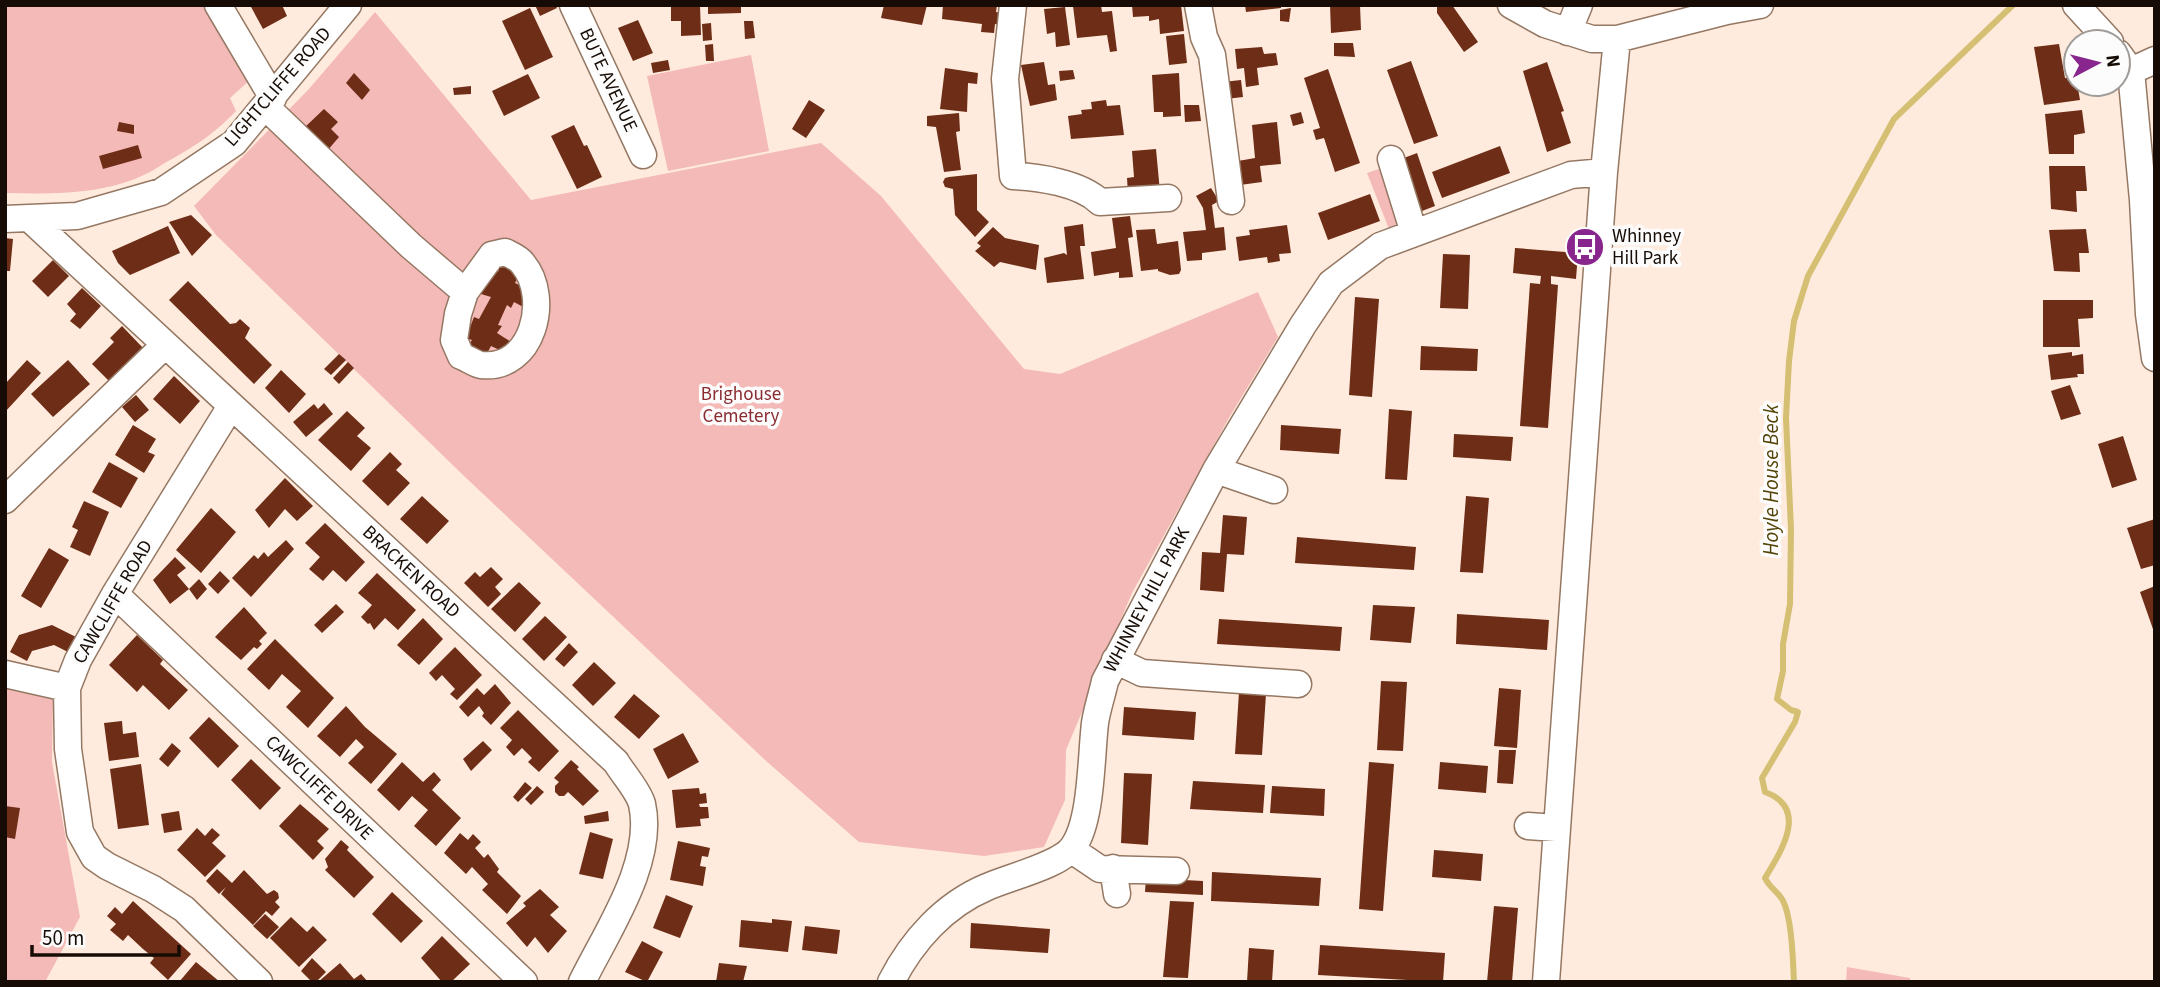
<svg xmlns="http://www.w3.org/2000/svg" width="2160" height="987" viewBox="0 0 2160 987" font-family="'Source Sans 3',sans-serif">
	<rect width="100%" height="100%" fill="#ffebdd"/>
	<path fill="#f4bab8" d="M5,5H207L251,79L230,98L236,111C216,132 197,145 172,159C164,163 156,169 148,173C105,195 53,194 5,193Z
		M375,12L531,200L821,143L881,196L1024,369L1060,374L1258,292L1278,337L1230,416L1132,593L1066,750L1065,800L1044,847L984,856L859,842L765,760L463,475L216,235L194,206L308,90Z
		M751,55L769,151L668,171L647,76Z
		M1385,167L1406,224L1389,229L1367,173Z
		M5,659L60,673L53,700L52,762L80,917L45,982H5Z
		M1847,967L1910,978V982H1846Z"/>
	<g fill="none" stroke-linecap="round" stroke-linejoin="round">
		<path stroke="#d4bf73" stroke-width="6" d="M1794,982C1793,961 1792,916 1782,899C1777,891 1769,887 1765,878C1782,850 1809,808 1765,792L1762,778L1795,722L1798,712L1791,710L1777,699L1783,671V644L1790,604L1791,529L1786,418L1789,361L1794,321L1808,276L1894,119L2013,5"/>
	</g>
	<path fill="#6d2d16" d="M250,5H282L287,16L263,29Z
		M535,5H556L557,8L540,16Z
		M671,5H700L701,35L681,36V21H671Z
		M708,5H741V13L708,14Z
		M884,5H927L922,25L881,18Z
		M943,5H997L996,12L1002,13L1001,25L995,24L994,33L981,32L982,24L942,19Z
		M1101,5L1102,12L1112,11L1117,51L1110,52L1107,35L1077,38L1073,6Z
		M1132,5H1181L1184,31L1160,34L1159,19L1149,21V16L1133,17Z
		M1245,5H1281V8L1246,12Z
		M1330,5H1360L1361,30L1331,33Z
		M1437,5H1452L1478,42L1464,52L1437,13Z
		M1065,7L1070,45L1056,47L1055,32L1047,34L1044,9Z
		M530,8L553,57L525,70L502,21Z
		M1291,8L1289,22L1280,21V10Z
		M638,20L653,53L633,61L618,28Z
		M744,21H753L755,38L745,39Z
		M711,23L712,40L703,41L702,24Z
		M1184,34L1187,63L1169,65L1166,36Z
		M1334,43H1353L1355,57L1334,56Z
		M713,44L714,61H706L705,45Z
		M2059,44L2065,78L2076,77L2080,100L2044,105L2034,47Z
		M1262,47L1264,54L1276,53L1278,65L1257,68L1259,85L1246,87L1244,68L1237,69L1235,49Z
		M668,60L670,70L653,73L651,63Z
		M1411,61L1438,136L1414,144L1387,70Z
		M1044,62L1048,85L1055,84L1057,100L1030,106L1021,65Z
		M1547,62L1564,111L1561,112L1571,143L1547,152L1523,71Z
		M945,68L978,73L977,84L968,83L967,112L940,109Z
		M1328,69L1360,163L1335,172L1324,138L1316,140L1313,130L1320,128L1304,78Z
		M1073,70L1075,79L1060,81L1059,71Z
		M354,73L370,90L362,100L346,83Z
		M1179,73L1181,116L1163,117V112H1154L1152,75Z
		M528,74L540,98L504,116L492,91Z
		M1241,80L1243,97L1226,99L1223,82Z
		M471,86V94L454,95L453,88Z
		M809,100L825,110L806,138L792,129Z
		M1106,100L1107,106L1120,105L1124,135L1071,139L1068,116L1082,114L1081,110L1092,109L1091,102Z
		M1184,105H1199L1201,121L1185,122Z
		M324,109L338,122L331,129L339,137L327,151L304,128Z
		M2082,110L2085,133L2074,135V154H2049L2045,114Z
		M1301,112L1304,123L1293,126L1290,115Z
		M959,113L960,131L956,132L961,170L944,172L936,127L927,126V116Z
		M119,122L134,125V134L117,131Z
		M1277,122L1281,164L1260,166L1262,182L1240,185L1238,161L1255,158L1252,125Z
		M574,125L584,146L587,145L602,177L577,189L551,136Z
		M138,145L142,158L103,169L99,156Z
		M1500,146L1510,173L1442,198L1432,172Z
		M1156,149L1160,192L1128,194L1127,178L1134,177L1132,151Z
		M1417,153L1435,206L1422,211L1404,158Z
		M2049,166H2085L2087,191H2076L2077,212L2051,209Z
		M977,174V210L989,222L975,237L955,215L953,189L945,187L943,182L945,178L949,177Z
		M1211,188L1219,201L1212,205L1215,228L1224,227L1226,250L1202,253V260L1187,261L1183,232L1206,230L1203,208L1196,196Z
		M1370,194L1380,221L1328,240L1318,213Z
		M191,215L212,235L192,256L169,222Z
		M1130,216L1133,237L1128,238L1133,277L1119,278V272L1094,276L1091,252L1116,248L1112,218Z
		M1083,224L1085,246H1080L1084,279L1047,283L1044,258L1064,253L1067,255L1064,227Z
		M1287,225L1291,253L1279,254L1280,261L1268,263L1267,257L1239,261L1236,237L1250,235L1249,230Z
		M168,226L180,253L130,275L118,263L112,251Z
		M993,227L1005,238L1039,245L1036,270L1000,262L994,267L975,251L981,246L977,243Z
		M1155,229L1157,244L1178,241L1181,270L1179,274L1170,275L1158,271V269L1141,271L1136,230Z
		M2086,229L2089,253H2079L2080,272L2054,271L2049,230Z
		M5,238L13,239L10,271H5Z
		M1515,248L1578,253L1576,279L1551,276V284L1558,285L1548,428L1520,426L1530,283L1540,284L1541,276L1513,273Z
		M1443,254L1470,255L1468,309L1440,308Z
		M53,260L69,276L48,297L32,281Z
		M501,262L521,271L515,283L533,292L527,309L514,302L511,308L507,305L498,325L502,326L497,333L511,342L506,353L491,346L485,357L466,349L472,340L466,338L474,317L479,319L491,297L481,294L492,271L498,272Z
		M188,281L230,324L236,323L240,319L250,328L245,338L272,365L254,384L169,300Z
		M82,288L101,306L80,329L70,321L76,314L67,304Z
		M1355,297L1379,299L1372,397L1349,395Z
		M2043,300H2093V318L2078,319L2080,347H2043Z
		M122,326L144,349L110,382L92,364L114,342L110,338Z
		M1421,346L1478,349L1477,371L1420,370Z
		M2072,352V356L2083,354L2084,374H2077L2078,377L2051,380L2048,355Z
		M339,354L346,360L331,375L324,369Z
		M27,360L41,373L5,412V384Z
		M68,360L90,384L53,417L31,394Z
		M348,362L354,368L339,384L333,378Z
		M281,370L306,394L289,413L265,388Z
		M174,376L200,401L180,424L153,399Z
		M2070,385L2081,414L2061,420L2051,391Z
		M136,395L149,410L135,422L122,407Z
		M324,403L333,414L306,437L293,422L314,404L318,409Z
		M1389,409L1412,411L1407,480L1385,479Z
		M347,411L365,428L357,436L371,448L351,471L318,440Z
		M133,425L156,439L148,452L155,455L144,473L115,455Z
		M1281,425L1341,429L1339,454L1280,450Z
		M1454,434L1513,437L1511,461L1453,457Z
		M2123,436L2137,480L2112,488L2098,444Z
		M390,452L402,464L396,470L410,483L388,506L362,481Z
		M109,462L138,478L121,508L92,492Z
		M285,478L313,506L297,521L285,509L269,528L255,510Z
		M422,496L449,521L427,544L400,519Z
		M1466,496L1489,498L1483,573L1460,572Z
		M84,501L109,512L90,556L70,547L78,530L72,527Z
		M211,508L236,532L201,573L176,550Z
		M1223,515L1247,517L1244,555L1227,554L1224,592L1200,590L1202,552L1220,553Z
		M2155,519V565L2141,569L2127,528Z
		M325,523L365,562L346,582L333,570L323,581L309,569L320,557L305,543Z
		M1297,537L1416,547L1414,570L1295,563Z
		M286,540L294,549L251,597L232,578L254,555L258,559L264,552L268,557Z
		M49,548L69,560L41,608L21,596Z
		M175,557L186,568L177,575L189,589L170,604L153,580Z
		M491,567L503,579L495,587L501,594L488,607L464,583L475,572L480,577Z
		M220,571L230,581L218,594L208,584Z
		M377,573L416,610L398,630L385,618L374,630L370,623L368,624L361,617L372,605L358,593Z
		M199,579L207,589L197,600L189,589Z
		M519,582L541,603L515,632L491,609Z
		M2155,586V632H2154L2140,592Z
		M336,604L344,612L322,633L314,625Z
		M1373,605L1415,607L1411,643L1370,640Z
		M244,607L267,633L259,641L262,644L257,649L254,647L241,660L215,637Z
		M1457,614L1549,620L1547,650L1456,644Z
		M545,616L567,637L544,661L522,639Z
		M423,618L443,639L419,665L397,645Z
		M1219,619L1342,627L1340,651L1217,644Z
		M52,625L76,637L68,652L54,645L32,651L27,661L10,652L19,635Z
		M137,635L163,660L160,664L188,690L169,710L143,685L137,692L109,665Z
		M275,639L334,698L308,728L286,707L301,691L282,674L269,690L247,669Z
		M569,643L578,652L564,667L555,659Z
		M455,647L482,675L457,700L450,694L455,689L442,675L436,681L429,673Z
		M594,662L616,683L593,706L572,685Z
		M1381,681L1407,682L1403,751L1377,750Z
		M495,684L511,703L491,725L482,716L484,713L479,706L468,717L459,707L477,688L484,695Z
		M1499,688L1521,690L1517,748L1494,746Z
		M1239,692L1266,694L1262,755L1235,754Z
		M634,694L660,716L639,739L614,717Z
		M346,706L365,727L397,754L371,784L348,763L364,747L356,739L340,757L317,736Z
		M1124,707L1196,712L1194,740L1122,735Z
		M518,710L559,751L539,772L528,762L532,758L522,748L514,756L506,747L512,740L500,728Z
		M209,717L239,746L218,768L189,738Z
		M122,721L123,734L136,732L139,757L109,761L104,723Z
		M683,733L699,762L668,779L653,749Z
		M483,741L492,750L471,771L463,759Z
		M172,743L181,751L168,767L159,759Z
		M1499,750H1516L1513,784L1497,783Z
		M251,759L281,788L260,810L231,780Z
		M571,760L579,767L577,769L599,791L583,806L568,792L564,796H559L555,792V786L559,782L554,778Z
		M402,762L423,782L434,772L441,780L432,790L461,818L436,846L414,826L428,810L412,796L399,811L377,790Z
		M1369,762L1394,764L1383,911L1359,909Z
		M1440,762L1488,766L1486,793L1438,789Z
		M141,764L149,825L118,829L110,769Z
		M1124,773L1152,774L1148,845L1121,843Z
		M1193,781L1265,785L1263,813L1190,809Z
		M525,782L532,788L518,802L513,797Z
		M537,786L544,792L531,805L525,799Z
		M1272,786L1325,789L1324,816L1270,813Z
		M699,788L700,794L706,793L707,803L699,804L700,807H708L709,818L700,819L701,826L676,828L672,790Z
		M300,804L329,829L317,841L324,848L313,860L279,826Z
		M5,806L20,808L15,839L5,837Z
		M179,811L182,830L164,833L161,814Z
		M608,811L609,821L585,824L584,816Z
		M197,828L205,836L212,828L220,835L212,843L226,856L205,877L177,850Z
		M590,832L613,839L603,879L579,874Z
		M460,833L468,840L473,834L481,842L475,848L484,858L488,854L499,869L497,872L521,896L507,914L482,890L488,884L472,867L466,874L444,853Z
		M341,840L349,847L347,850L374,877L354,898L325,870L328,867L325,859Z
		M678,841L710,848L708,857L702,856L700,866L706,867L703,886L670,880Z
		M1434,850L1483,854L1481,881L1432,877Z
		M217,869L232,883L244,870L267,894L274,890L278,893L279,898L275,902L280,907L272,916L266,911L253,925L221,894L226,887L219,894L206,881Z
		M1212,872L1321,878L1319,906L1211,901Z
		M1146,878L1203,881V895L1145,892Z
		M540,889L559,907L550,915L567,931L548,953L535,937L527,947L506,923L526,906L523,903Z
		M392,892L423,921L401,943L372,914Z
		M666,895L693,906L680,938L653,928Z
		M133,901L191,954L168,980L150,963L154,958L143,949L128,935L123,941L110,930L116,924L107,916L115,907L122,914Z
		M1170,901L1194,902L1188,978L1163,977Z
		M1494,906L1518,908L1512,982H1487Z
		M265,914L279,927L267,939L253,926Z
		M291,917L307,932L313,926L327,940L299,967L270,938Z
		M772,919L792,921L788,952L739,947L741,920L772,923Z
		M971,923L1050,929L1048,953L970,948Z
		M805,926L840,930L837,954L802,950Z
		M442,936L470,964L451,982H442L421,958Z
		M642,941L663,952L647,982L625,972Z
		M1320,945L1445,953L1443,982L1318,975Z
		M1249,948L1274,950L1272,982H1247Z
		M312,958L326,972L316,982H312L301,971Z
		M196,962L220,982H179Z
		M340,963L354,979L361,974L368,982H318Z
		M719,963L747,966L743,982H716Z"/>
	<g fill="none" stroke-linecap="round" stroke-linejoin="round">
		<g stroke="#957863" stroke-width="29">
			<path id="minor" d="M218,5L273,98
				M573,5L643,155
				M1013,5L1005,79L1013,176C1039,177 1080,183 1100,202L1168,198
				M1198,5L1204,37L1212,55L1231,201
				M1511,5L1545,24L1592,39H1617L1727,11L1760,5
				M2076,5L2110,42
				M1568,32L1579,5
				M2118,53L2131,71L2143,200L2149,314L2155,358
				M2131,71L2155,60
				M266,107L411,246L465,292L492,255L505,252C511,255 519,258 523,264C551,298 533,371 481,365C475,364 467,358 461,356L454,340L458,314L465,292
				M1391,159L1414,233
				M29,218L616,762C623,774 638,790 642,804C655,862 607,931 582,982
				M5,219L77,216L161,192L234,143L348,5
				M231,406L115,594L78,660L67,688L68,749L80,832L94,857L107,866L153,889L184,909L259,982
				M1216,470L1274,490
				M5,500L165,345
				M115,594L524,982
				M1115,660L1142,673L1298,684
				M5,674L67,688
				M1528,826L1556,828
				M1072,850L1100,869L1176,871
				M1113,868L1117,894
				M891,982C912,941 944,905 987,887C1009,877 1061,865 1073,847C1092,821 1091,756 1095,723C1097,709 1102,695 1105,681L1216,470L1303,325L1331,283L1380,246L1571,175L1604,172
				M1546,982L1604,172L1617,39"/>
		</g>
		<use href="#minor" stroke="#fff" stroke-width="26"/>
	</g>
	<defs>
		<g id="bus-disc" transform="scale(2.0125)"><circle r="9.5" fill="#88268e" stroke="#fcfcfc"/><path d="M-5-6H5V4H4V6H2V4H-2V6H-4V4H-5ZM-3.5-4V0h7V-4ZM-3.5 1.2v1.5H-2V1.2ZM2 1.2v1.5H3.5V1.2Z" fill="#fff"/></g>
	</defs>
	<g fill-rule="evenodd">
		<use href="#bus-disc" x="1585" y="247"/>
	</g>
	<g text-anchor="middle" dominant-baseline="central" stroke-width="7" stroke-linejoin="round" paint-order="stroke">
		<g font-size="19" fill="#160c05" stroke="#fcfcfc">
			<text transform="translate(608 80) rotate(65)">BUTE AVENUE</text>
			<text transform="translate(278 87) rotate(-49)">LIGHTCLIFFE ROAD</text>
			<text transform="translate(411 572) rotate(43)">BRACKEN ROAD</text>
			<text transform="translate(1147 600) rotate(-62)">WHINNEY HILL PARK</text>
			<text transform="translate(113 602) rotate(-60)">CAWCLIFFE ROAD</text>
			<text transform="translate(319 788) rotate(44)">CAWCLIFFE DRIVE</text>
		</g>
		<g font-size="19" fill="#160c05" stroke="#fcfcfc" text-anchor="start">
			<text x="1612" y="236">Whinney<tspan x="1612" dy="22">Hill Park</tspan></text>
		</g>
		<g font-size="19" fill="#8b2c32" stroke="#fcfcfc">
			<text x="741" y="394">Brighouse<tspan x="741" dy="22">Cemetery</tspan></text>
		</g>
		<g font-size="21" font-style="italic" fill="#524305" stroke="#fcfcfc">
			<text transform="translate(1771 480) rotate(-90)">Hoyle House Beck</text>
		</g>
	</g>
	<rect width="2160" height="987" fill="none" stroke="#160c05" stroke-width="14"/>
	<g transform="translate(2097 63) rotate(83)"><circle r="33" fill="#fcfcfc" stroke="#a09c99" stroke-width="2"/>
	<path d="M0-5L12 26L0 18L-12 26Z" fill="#88268e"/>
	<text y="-10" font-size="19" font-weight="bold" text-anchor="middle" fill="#160c05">N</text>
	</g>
	<path d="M32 945v10h147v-10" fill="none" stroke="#160c05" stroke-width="3.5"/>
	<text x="42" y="945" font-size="21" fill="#160c05" stroke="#fcfcfc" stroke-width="5" paint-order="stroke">50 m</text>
</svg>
